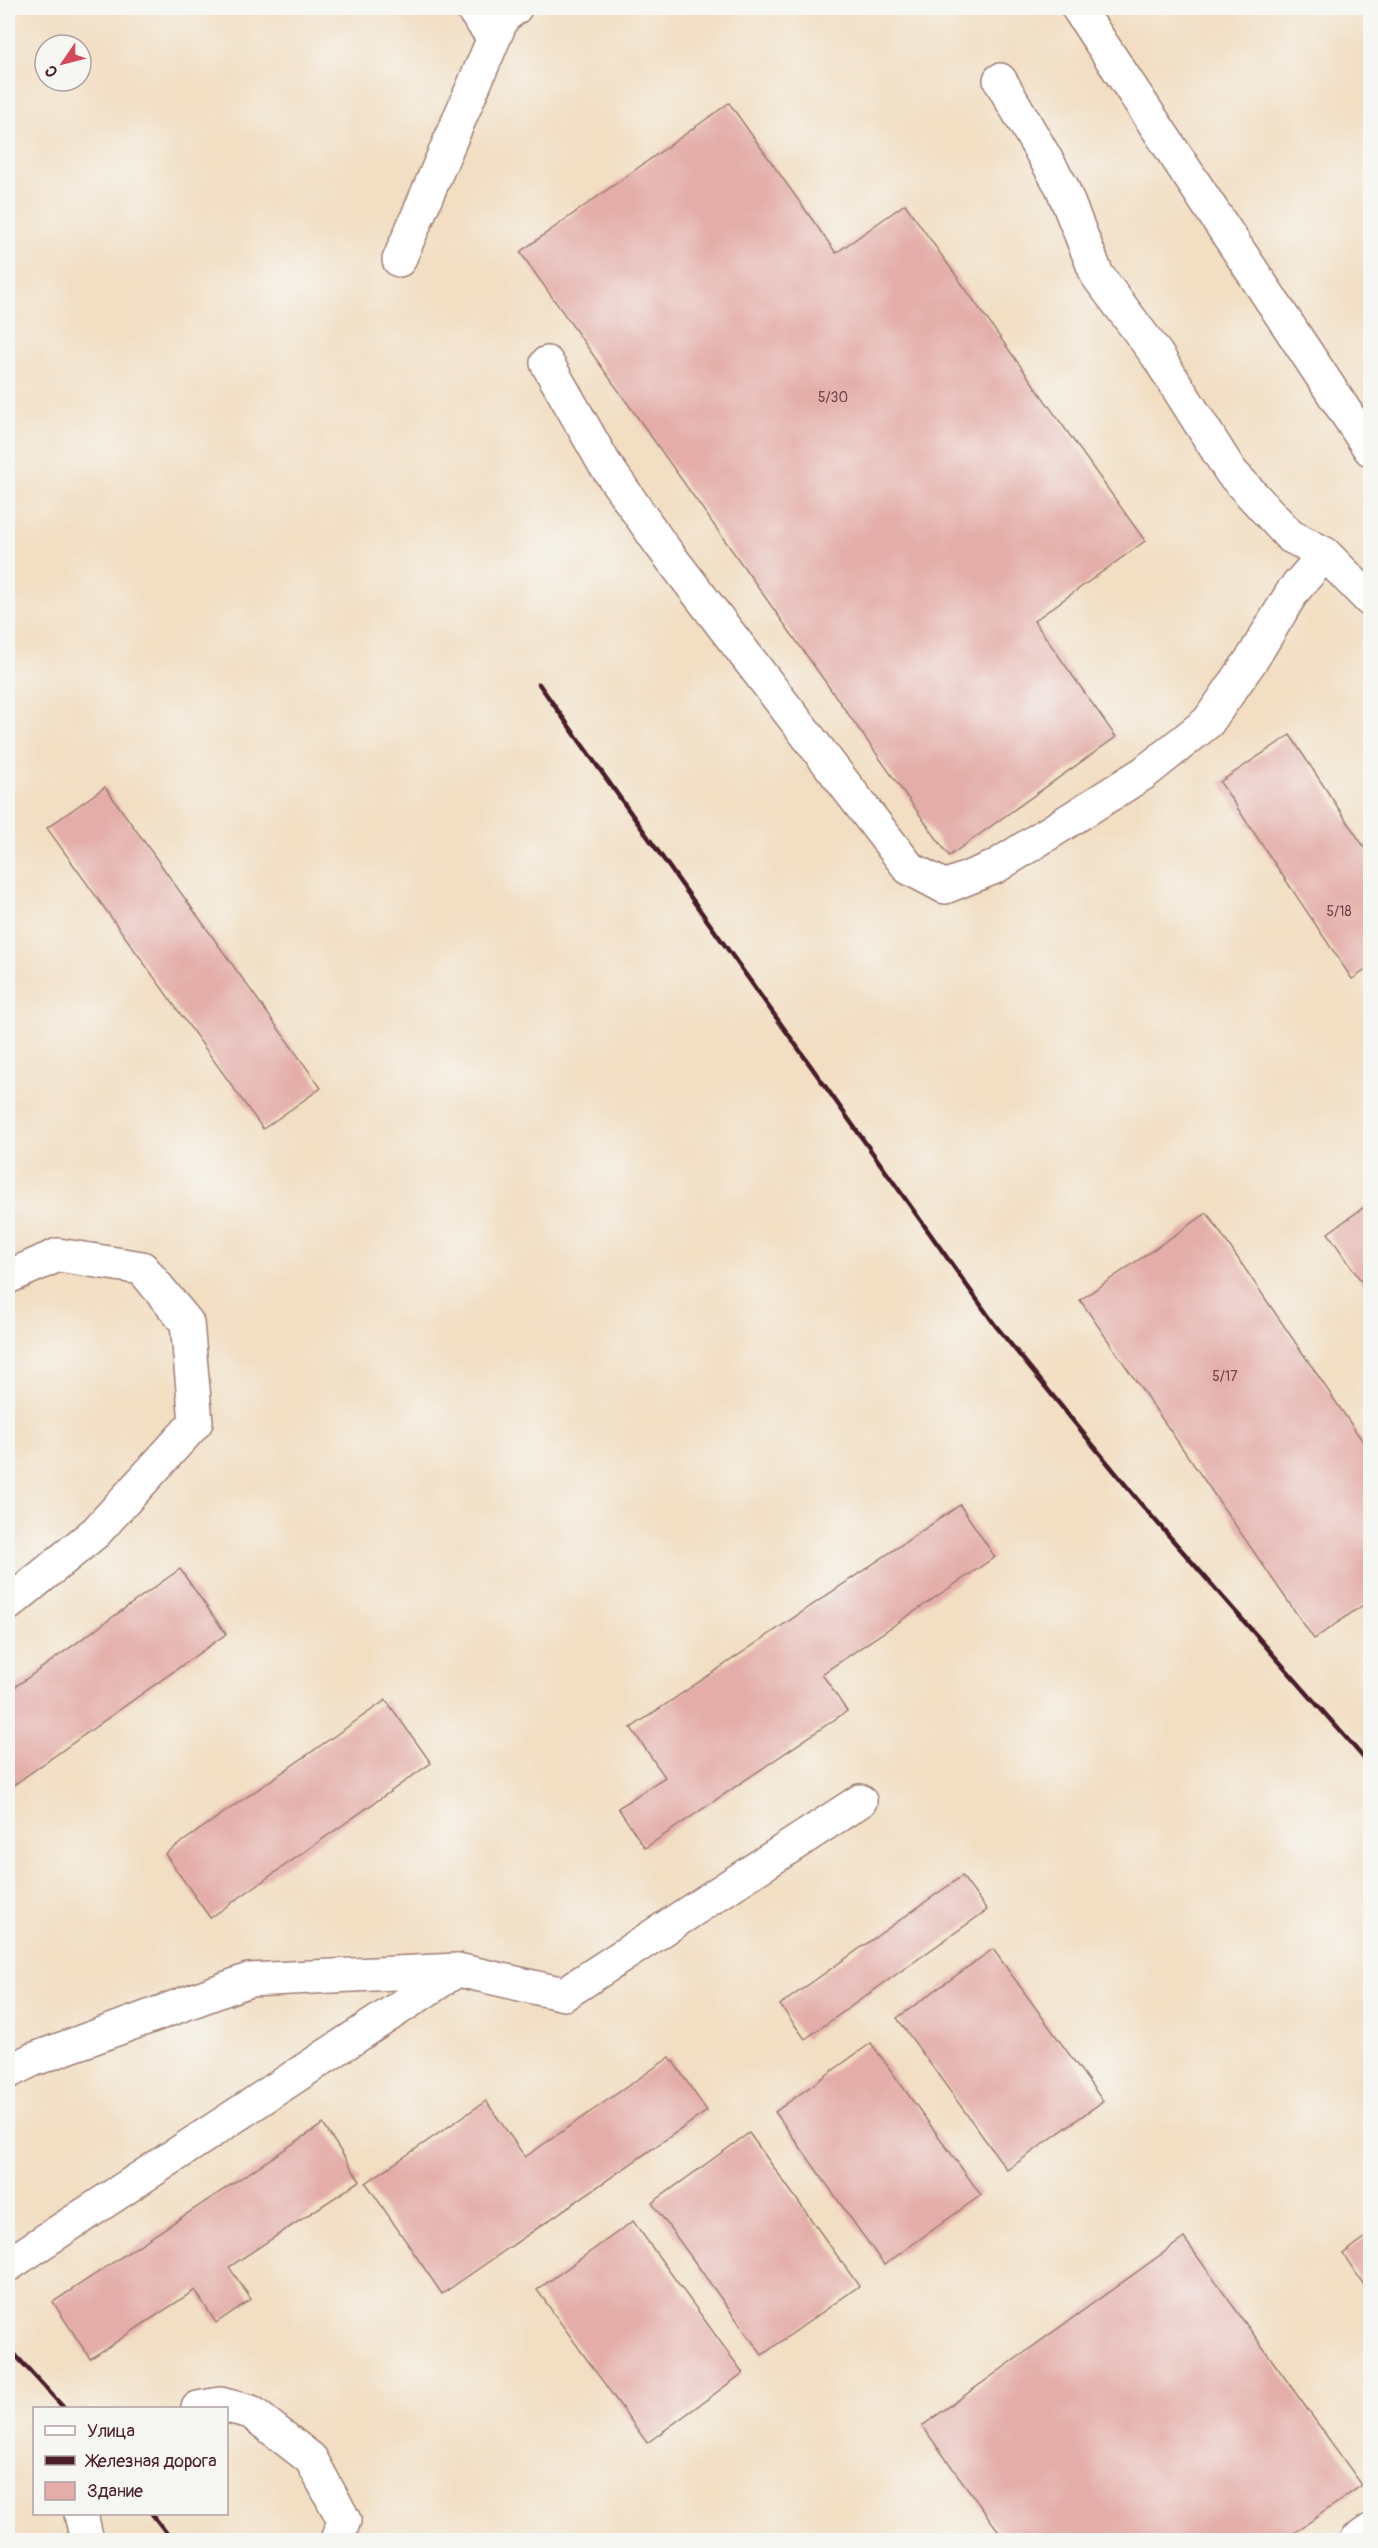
<svg xmlns="http://www.w3.org/2000/svg" width="1378" height="2548" viewBox="0 0 1378 2548" font-family="Pangolin,sans-serif">
	<rect width="100%" height="100%" fill="#f6f6f2"/>
	<filter id="ink" filterUnits="userSpaceOnUse"><feTurbulence type="fractalNoise" baseFrequency=".0167" numOctaves="2"/><feDisplacementMap in="SourceGraphic" scale="12" xChannelSelector="R" yChannelSelector="G"/><feConvolveMatrix kernelMatrix="1 2 1 2 8 2 1 2 1" color-interpolation-filters="sRGB"/></filter>
	<filter id="wash" filterUnits="userSpaceOnUse"><feTurbulence type="fractalNoise" baseFrequency=".008" numOctaves="4" result="noise"/><feDisplacementMap in="SourceGraphic" scale="24" xChannelSelector="R" yChannelSelector="G"/><feGaussianBlur stdDeviation="1.35" result="paint"/><feColorMatrix in="noise" values="0 0 0 0 0 0 0 0 0 0 0 0 0 0 0 0 0 1.4 0 .05"/><feComposite in="paint" operator="in"/></filter>
	<g filter="url(#wash)">
		<rect width="100%" height="100%" fill="#f2dec2"/>
		<g id="blocks">
			<path fill="#e4ada9" d="M729,103L836,253L905,204L1145,541L1034,621L1116,737L949,856L520,252Z
				M1290,735L1370,856V967L1352,979L1220,782Z
				M105,787L321,1088L263,1129L47,828Z
				M1370,1203V1294L1328,1233Z
				M1207,1213L1370,1452V1600L1314,1639L1080,1300Z
				M960,1505L995,1557L822,1674L847,1711L645,1848L618,1808L665,1777L631,1728Z
				M180,1569L226,1634L8,1789V1692Z
				M386,1700L431,1763L210,1918L165,1854Z
				M962,1876L987,1910L805,2039L780,2005Z
				M993,1949L1103,2101L1007,2170L897,2018Z
				M871,2043L981,2195L884,2265L775,2112Z
				M670,2057L707,2111L442,2294L366,2183L486,2101L525,2157Z
				M323,2124L360,2181L229,2267L251,2299L216,2323L195,2290L90,2359L53,2302Z
				M749,2133L859,2286L762,2355L652,2203Z
				M633,2221L743,2373L647,2443L537,2290Z
				M1370,2234V2294L1343,2254Z
				M1184,2238L1362,2485L1284,2540H1005L922,2426Z"/>
		</g>
	</g>
	<g filter="url(#ink)">
		<use href="#blocks" fill-opacity="0" stroke="#9e7e76" stroke-width="1.5"/>
		<g fill="none" stroke-linecap="round" stroke-linejoin="round">
			<g stroke="#9e7e76" stroke-width="36">
				<path id="minor" d="M472,8L494,38
					M1078,8L1370,449
					M1000,80L1062,187L1097,275L1157,355L1231,472L1290,536L1325,554L1370,600
					M399,260L503,17L515,8
					M547,363L604,463L661,545L909,868L945,887L995,867L1144,773L1208,722L1254,656L1293,591L1325,554
					M8,1277L58,1255L142,1268L187,1323L196,1422L96,1532L8,1604
					M8,2072L32,2060L249,1980L458,1970L564,1994L860,1801
					M8,2265L457,1970
					M198,2408L220,2404L251,2412L311,2459L344,2520L337,2540
					M81,2514L87,2540
					M1357,2540L1370,2531"/>
			</g>
			<use href="#minor" stroke="#fff" stroke-width="33"/>
			<path stroke="#4a1f2b" stroke-width="4.5" d="M539,684L995,1325L1141,1504L1370,1765
				M8,2347L64,2408
				M152,2514L172,2540"/>
		</g>
	</g>
	<g text-anchor="middle" dominant-baseline="central" stroke-width="5" stroke-linejoin="round" paint-order="stroke">
		<g font-size="14" fill="#70424a">
			<text x="833" y="397">5/30</text>
			<text x="1339" y="911">5/18</text>
			<text x="1225" y="1376">5/17</text>
		</g>
	</g>
	<rect width="1378" height="2548" fill="none" stroke="#f6f6f2" stroke-width="30"/>
	<rect x="33" y="2407" width="195" height="108" fill="#f6f6f2" stroke="#b1a0a2" stroke-width="1.5"/>
	<rect x="45" y="2426" width="30" height="9" fill="#ffffff" stroke="#b1a0a2" stroke-width="1.5"/>
	<text x="87" y="2437" font-size="18" fill="#4a1f2b">Улица</text>
	<rect x="45" y="2456" width="30" height="9" fill="#4a1f2b" stroke="#b1a0a2" stroke-width="1.5"/>
	<text x="87" y="2467" font-size="18" fill="#4a1f2b">Железная дорога</text>
	<rect x="45" y="2482" width="30" height="18" fill="#e4ada9" stroke="#b1a0a2" stroke-width="1.5"/>
	<text x="87" y="2497" font-size="18" fill="#4a1f2b">Здание</text>
	<g transform="translate(63 63) rotate(235)"><circle r="28" fill="#f6f6f2" stroke="#b1a0a2" stroke-width="1.5"/>
	<path d="M0-4.5L10 22L0 15L-10 22Z" fill="#d1495b"/>
	<text y="-9" font-size="16" font-weight="bold" text-anchor="middle" fill="#4a1f2b">С</text>
	</g>
</svg>
